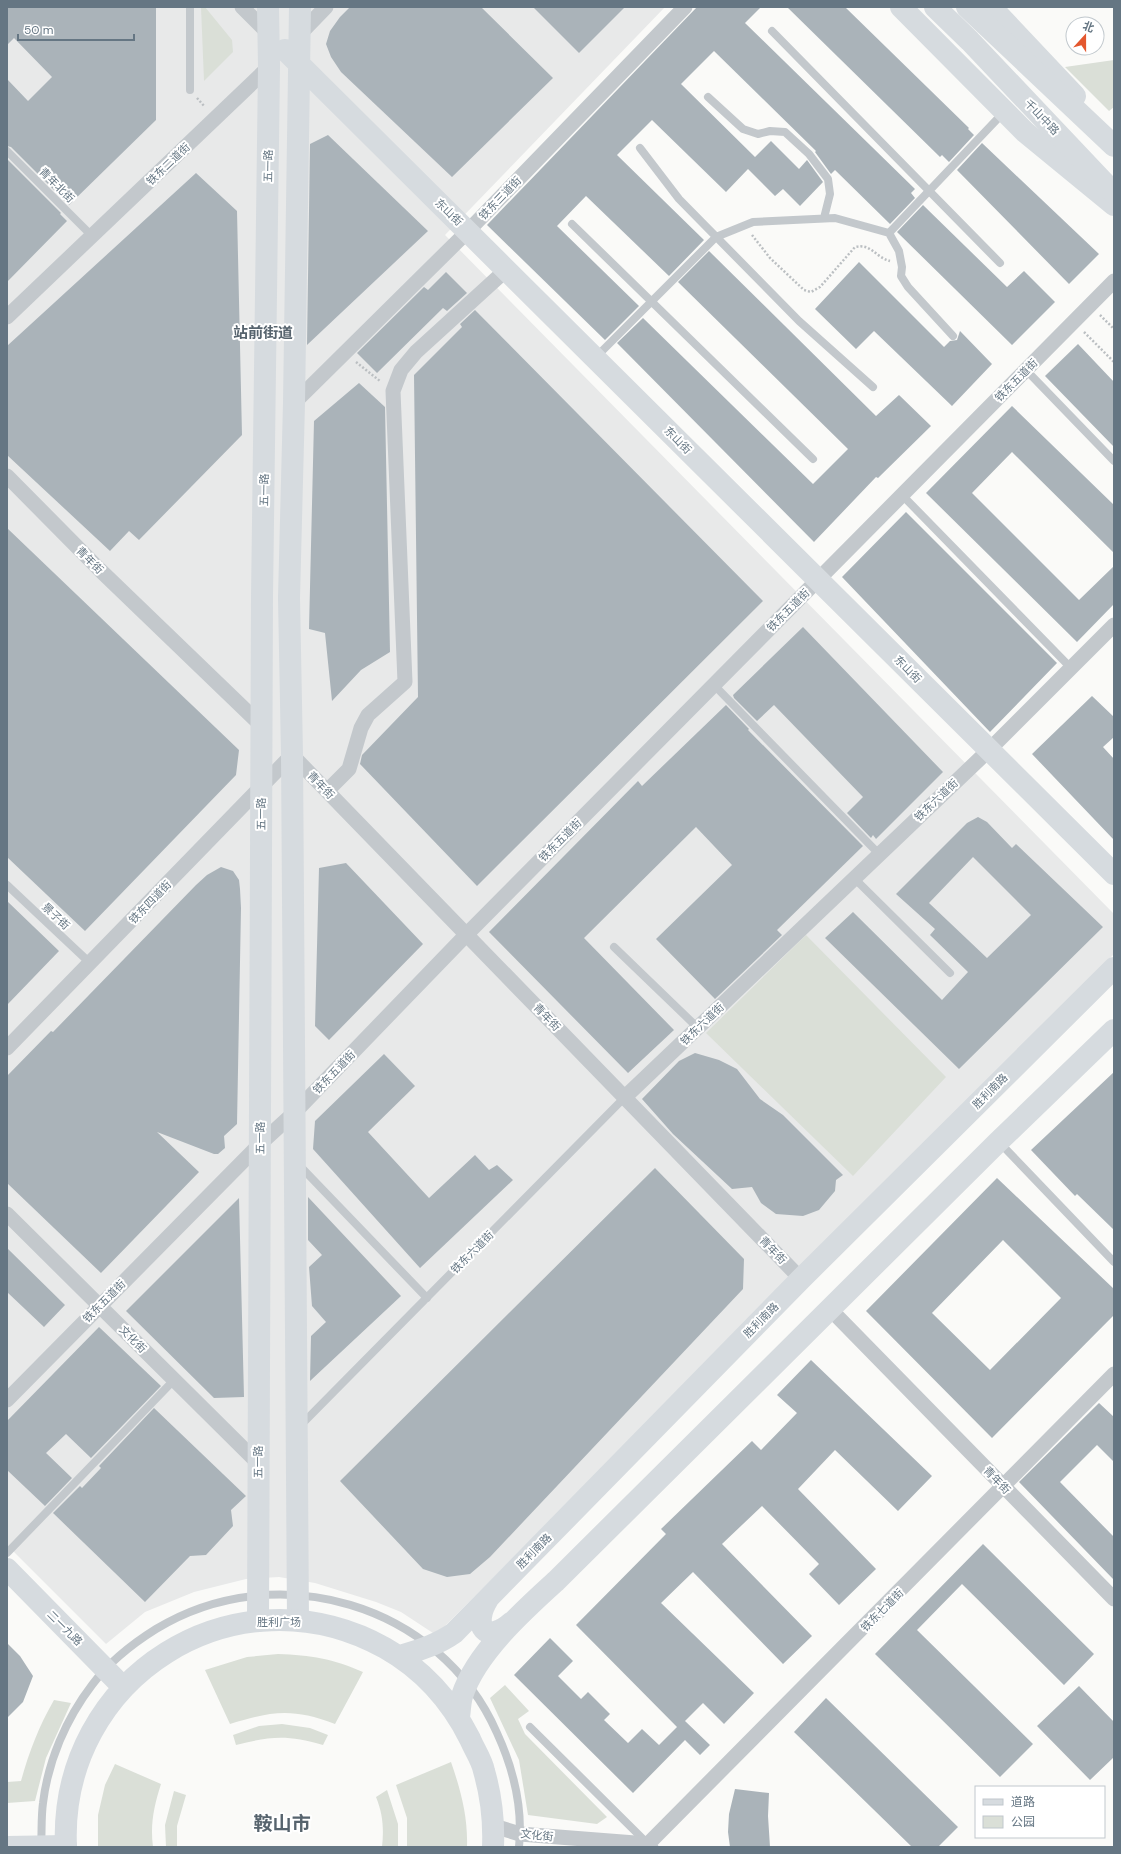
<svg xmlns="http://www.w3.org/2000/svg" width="1121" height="1854" viewBox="0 0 1121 1854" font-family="'DM Sans','Noto Sans SC',sans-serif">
	<rect width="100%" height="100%" fill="#fafaf8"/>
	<path fill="#e8e9e9" d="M7,7H665L445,235L1114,914V954L436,1635L401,1612L376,1602L315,1583L279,1577L246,1579L194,1592L145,1612L106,1644L7,1545Z"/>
	<path fill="#dadfd7" d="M201,7H205L232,40L233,52L204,81Z
		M1114,60V107L1109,111L1065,67Z
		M806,935L946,1077L853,1176L706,1033Z
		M278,1654C311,1655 333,1659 363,1672L335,1724C292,1708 273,1711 230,1724L205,1670L247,1657Z
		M505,1685L529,1711L518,1719L525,1734L607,1817L597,1824L528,1815L519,1760L490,1698Z
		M54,1700L71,1703L46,1758L35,1801L7,1803V1782L21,1781C29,1752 39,1726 54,1700Z
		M282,1724L310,1728L328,1735L323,1745C288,1735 271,1736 236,1745L233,1735L259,1726Z
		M451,1762C461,1791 468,1817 467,1847H407V1818L396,1785Z
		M115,1764L161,1784C154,1806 150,1824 153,1847H98V1815L105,1785Z
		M387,1790L398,1824V1847H382C384,1829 383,1814 376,1797Z
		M174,1791L186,1795L177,1826V1847H166L165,1825Z"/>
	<path fill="#aab3b9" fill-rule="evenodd" d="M7,7H156V120L69,205L11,147L7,146V79L28,101L52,77L14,38L7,45Z
		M350,7H481L553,78L452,177L341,72L331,57L326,44L330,31L340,17Z
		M533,7H625L579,53Z
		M697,7H761L745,23L915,189L911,193L915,198L890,224L835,170L831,174L815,152L816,151L714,51L681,84L755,157L771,141L799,169L807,160L823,182L800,206L783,189L775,196L748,169L726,192L652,120L617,155L704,240L669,276L586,196L557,226L639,306L605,340L487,225Z
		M787,7H845L969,128L968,129L974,135L949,162L942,155L940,157Z
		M328,135L428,231L307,345L310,144Z
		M982,143L1099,254L1069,284L957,170Z
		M7,159L61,213L60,214L67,221L7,282Z
		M196,173L237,211L242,435L139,540L129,531L110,551L7,455V346Z
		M923,205L1007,287L1024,271L1055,302L1012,345L897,232Z
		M709,251L876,416L899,395L931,426L878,478L876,477L814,542L617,343L643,318L813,484L848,449L678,282Z
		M859,262L944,347L950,341L957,340L960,331L992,364L952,406L874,331L856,349L815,309Z
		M446,272L467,293L447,311L443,308L377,373L357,353L424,287L428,290Z
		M475,310L763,601L477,886L360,764L362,755L418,697L414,375L462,327L460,324Z
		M1078,344L1114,382V447L1045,376Z
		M359,383L385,407L390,652L361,670L332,701L325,633L309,629L314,421Z
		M1012,406L1114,505V553L1012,452L972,493L1079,600L1114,566V604L1077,642L926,493Z
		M906,512L1057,663L990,732L842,577Z
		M7,528L239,750L236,775L85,931L7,857Z
		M803,627L943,772L876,839L873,835L871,838L847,813L863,797L774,705L757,721L734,698L733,695Z
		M1092,696L1114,717V737L1103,747L1114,759V840L1032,754Z
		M726,705L749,729L748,730L863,846L777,930L782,935L715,999L656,939L732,865L696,827L584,938L674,1030L628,1073L489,932L638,781L642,786Z
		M978,817L987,822L1012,848L1016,844L1103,927L959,1069L825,938L853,912L942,1000L968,972L930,935L935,929L896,894L967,823ZM973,857L1031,915L987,958L929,903Z
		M346,863L423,944L329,1040L315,1026L319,868Z
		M221,867L233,871L239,880L240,889L241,908L237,1124L224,1136L225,1148L218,1154H214L157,1132L199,1172L101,1273L7,1183V1076L51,1031L53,1032L196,885L207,875Z
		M7,901L59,951L7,1005Z
		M695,1053L719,1060L737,1069L760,1099L783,1115L843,1175L836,1180L835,1191L819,1210L803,1216L776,1214L761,1203L752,1187L732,1189L673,1134L642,1099L679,1061Z
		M384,1054L415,1086L368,1132L429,1198L475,1155L489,1170L497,1165L513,1180L420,1268L313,1149L315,1121Z
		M1114,1072V1230L1077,1194L1075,1196L1031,1150Z
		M655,1168L744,1259L743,1289L490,1557L470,1574L447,1577L423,1569L340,1481Z
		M997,1178L1114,1289V1315L992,1438L866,1311ZM1003,1240L1061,1298L990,1370L932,1313Z
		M308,1197L401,1296L310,1381L311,1336L326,1322L312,1306L309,1267L322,1255L308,1240Z
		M239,1198L244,1397L214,1398L126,1311Z
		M7,1248L65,1305L44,1327L7,1292Z
		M99,1327L161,1386L91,1458L66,1434L46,1453L72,1478L45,1506L7,1470V1421Z
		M811,1360L932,1476L898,1511L835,1450L798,1489L876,1569L839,1605L809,1574L819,1564L762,1506L722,1544L812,1636L783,1664L693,1572L661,1603L754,1693L724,1724L703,1703L685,1721L710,1745L700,1755L685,1740L633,1793L514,1675L550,1638L573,1661L558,1676L581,1699L588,1692L610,1714L604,1720L628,1743L642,1729L659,1745L677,1727L576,1625L666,1534L661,1529L752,1441L761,1450L797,1413L777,1395Z
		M1099,1403L1114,1417V1462L1097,1445L1060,1482L1114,1537V1580L1019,1482Z
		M154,1408L246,1496L231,1510L233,1526L206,1555L190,1556L145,1602L53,1513L80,1486L82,1488L101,1468L99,1466Z
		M983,1544L1094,1654L1064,1685L962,1584L917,1630L1033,1744L1000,1777L875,1654Z
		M7,1643L20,1656L33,1676L23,1702L7,1718Z
		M1079,1686L1114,1722V1757L1090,1780L1037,1726Z
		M826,1698L958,1827L938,1847H912L794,1732Z
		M735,1789L769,1793L768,1816L770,1847H730L728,1832L729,1814Z"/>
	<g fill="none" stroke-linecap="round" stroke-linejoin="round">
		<path stroke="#bbbfc2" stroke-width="2.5" stroke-dasharray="2 2" stroke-linecap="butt" d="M197,98L205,107
			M752,235L770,258L804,290L811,292L820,287L855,247C871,243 875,257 890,261
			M1100,315L1114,329
			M1084,332L1114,362
			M356,362L380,381"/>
		<path stroke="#c3c8cc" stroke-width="8" d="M190,7V90
			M772,31L1000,263
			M708,97L743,129L758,134L770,131L785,132L809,154L828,179L830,194L824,218
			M640,148L679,199L799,321L873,387
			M7,151L92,236
			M572,224L813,459
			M889,233L899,251L902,267L901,276L908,287L953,336
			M596,357L716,237L753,222L835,218L889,233L1004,112
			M1026,370L1114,461
			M902,495L1071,668
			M714,685L879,854
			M854,878L950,973
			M7,885L90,963
			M614,947L698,1028
			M1000,1143L1114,1262
			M299,1165L427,1298
			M300,1426L625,1097
			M7,1553L174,1380
			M530,1727L646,1842
			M41,1846C42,1832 41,1817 43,1803C48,1761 66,1719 92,1685C109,1662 132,1644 156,1629C276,1556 440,1603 497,1733C513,1768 523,1808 519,1847"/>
		<path stroke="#c3c8cc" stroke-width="15" d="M242,7L271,36
			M297,37L326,7
			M7,317L272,64
			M294,403L468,231L685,7
			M7,476L100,570L262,726
			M327,791L349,769L361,728L368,715L405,682L393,391L401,370L416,352L507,269
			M7,1048L292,755L801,1279
			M625,1097L989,750L1114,625
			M7,1214L258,1463
			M831,1310L1114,1599
			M7,1400L260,1144L295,1112L467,934L1114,281
			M494,1826L520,1834L648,1844L651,1847
			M648,1844L1114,1374"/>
		<path stroke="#d6dbdf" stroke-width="22" d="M901,7L1025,132L1114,205
			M991,7L1075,96
			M285,50L1114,874
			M298,1620L292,755L289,598L294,403L300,7
			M258,1621L262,597L269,67L268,7
			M7,1847L66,1846"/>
		<path stroke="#d6dbdf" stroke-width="22" d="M935,7L970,41L1114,193
			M967,7L1114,146
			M7,1569L123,1687
			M488,1599C471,1626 486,1645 512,1622
			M400,1656C419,1650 437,1645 454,1633L801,1279L1114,968
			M459,1717C460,1711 460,1703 462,1696C476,1653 524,1610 556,1581L998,1142L1114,1030
			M66,1847C58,1677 236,1565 385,1648C422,1669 451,1701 470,1739C474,1749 482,1760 484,1771C491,1795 494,1822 493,1847"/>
	</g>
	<g text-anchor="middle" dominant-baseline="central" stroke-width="4" stroke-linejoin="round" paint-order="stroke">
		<g font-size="11" fill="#657683" stroke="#fff">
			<text transform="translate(1042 117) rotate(46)">千山中路</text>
			<text transform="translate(168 164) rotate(-44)">铁东二道街</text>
			<text transform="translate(268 166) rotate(-89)">五一路</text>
			<text transform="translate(57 185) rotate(45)">青年北街</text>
			<text transform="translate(500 198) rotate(-46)">铁东三道街</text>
			<text transform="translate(449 212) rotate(44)">东山街</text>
			<text transform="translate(1016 380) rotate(-45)">铁东五道街</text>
			<text transform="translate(678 440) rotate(45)">东山街</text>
			<text transform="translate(264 490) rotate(-89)">五一路</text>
			<text transform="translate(90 560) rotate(45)">青年街</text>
			<text transform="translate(788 610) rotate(-45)">铁东五道街</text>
			<text transform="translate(908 669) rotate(45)">东山街</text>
			<text transform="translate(321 785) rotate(46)">青年街</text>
			<text transform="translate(936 800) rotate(-44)">铁东六道街</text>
			<text transform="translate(261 814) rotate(-90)">五一路</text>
			<text transform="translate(560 840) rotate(-45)">铁东五道街</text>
			<text transform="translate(150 902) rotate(-46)">铁东四道街</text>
			<text transform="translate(56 916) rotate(43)">景子街</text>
			<text transform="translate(547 1017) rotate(46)">青年街</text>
			<text transform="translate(702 1024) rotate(-44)">铁东六道街</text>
			<text transform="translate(334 1072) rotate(-46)">铁东五道街</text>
			<text transform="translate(990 1091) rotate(-45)">胜利南路</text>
			<text transform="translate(260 1138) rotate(-90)">五一路</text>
			<text transform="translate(773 1250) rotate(46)">青年街</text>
			<text transform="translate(472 1252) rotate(-45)">铁东六道街</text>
			<text transform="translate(104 1301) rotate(-45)">铁东五道街</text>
			<text transform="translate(761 1320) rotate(-45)">胜利南路</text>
			<text transform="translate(133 1339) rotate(45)">文化街</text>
			<text transform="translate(258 1462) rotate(-90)">五一路</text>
			<text transform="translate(997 1480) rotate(46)">青年街</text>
			<text transform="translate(534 1551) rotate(-45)">胜利南路</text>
			<text transform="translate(882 1610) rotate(-45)">铁东七道街</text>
			<text x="279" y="1622">胜利广场</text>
			<text transform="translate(65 1628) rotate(45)">二一九路</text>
			<text transform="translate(537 1835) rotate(6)">文化街</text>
		</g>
		<g font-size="15" font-weight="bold" fill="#57646e" stroke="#fff">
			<text x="263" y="333">站前街道</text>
		</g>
		<g font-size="19" font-weight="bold" fill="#57646e" stroke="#fff">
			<text x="282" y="1823">鞍山市</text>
		</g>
	</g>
	<rect width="1121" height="1854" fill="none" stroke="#657683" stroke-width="16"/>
	<rect x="975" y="1786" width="130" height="52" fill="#ffffff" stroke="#c1c8cd"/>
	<rect x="983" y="1799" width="20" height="6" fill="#d6dbdf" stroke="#c1c8cd"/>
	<text x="1011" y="1806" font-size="12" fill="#657683">道路</text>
	<rect x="983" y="1816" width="20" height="12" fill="#dadfd7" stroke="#c1c8cd"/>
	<text x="1011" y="1826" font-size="12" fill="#657683">公园</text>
	<g transform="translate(1085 36) rotate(21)"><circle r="19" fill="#ffffff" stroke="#c1c8cd"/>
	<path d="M0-3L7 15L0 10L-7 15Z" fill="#e4572e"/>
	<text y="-6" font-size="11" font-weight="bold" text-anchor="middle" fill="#657683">北</text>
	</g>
	<path d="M18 34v6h116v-6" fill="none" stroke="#657683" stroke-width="2"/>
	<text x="24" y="34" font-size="12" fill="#657683" stroke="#ffffff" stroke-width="3" paint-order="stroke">50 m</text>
</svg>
